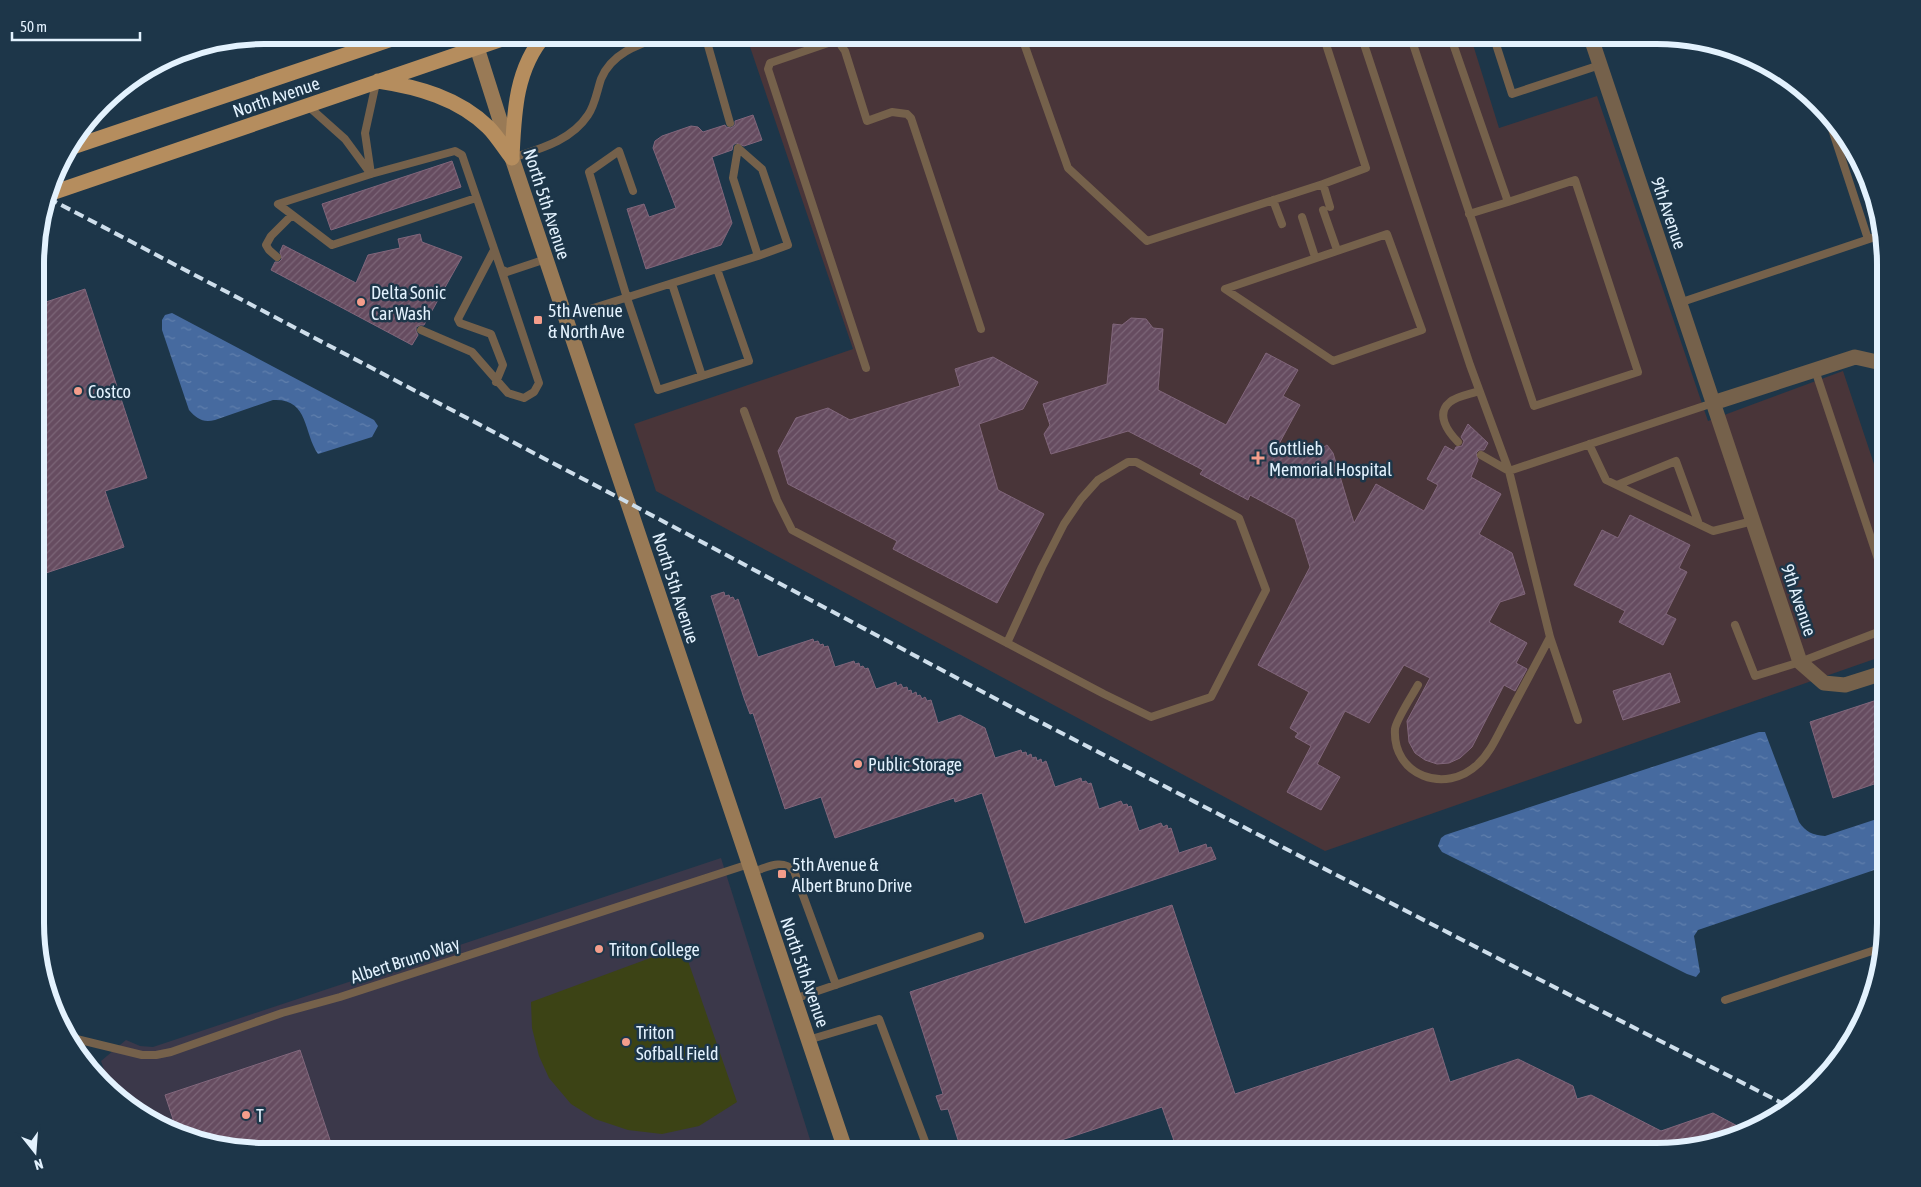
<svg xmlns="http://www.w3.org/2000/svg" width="1921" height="1187" viewBox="0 0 1921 1187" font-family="'Asap Condensed',sans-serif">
	<defs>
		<pattern id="water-ripples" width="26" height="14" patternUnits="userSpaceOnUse" patternTransform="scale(1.25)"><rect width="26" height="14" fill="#466a9f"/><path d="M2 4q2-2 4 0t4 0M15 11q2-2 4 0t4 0" fill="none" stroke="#6180ad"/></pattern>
		<pattern id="building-hatch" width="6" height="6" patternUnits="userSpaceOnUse" patternTransform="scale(1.25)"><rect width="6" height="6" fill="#664c60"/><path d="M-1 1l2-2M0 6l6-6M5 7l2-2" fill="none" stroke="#7c6678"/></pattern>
	</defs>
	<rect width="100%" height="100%" fill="#1d3649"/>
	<path fill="#3b384a" d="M721,858L814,1152H263L190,1140L137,1114L110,1087L101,1061L126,1040L140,1046L153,1047Z"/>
	<path fill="#493539" d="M758,35H1470L1499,128L1597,96L1708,421L1843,371L1886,500V655L1325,851L656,491L634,424L853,349L747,38Z"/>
	<path fill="#3c4315" d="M672,950L687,958L737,1102L699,1126L662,1134L628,1130L595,1119L571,1104L549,1078L539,1056L532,1028L531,1002Z"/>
	<path fill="url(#water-ripples)" d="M172,313L374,420L378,426L372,437L318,454C303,432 309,398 273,400L215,420C203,423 197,419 189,410L162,330V320L165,315Z
		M1759,732H1765L1799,822C1806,832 1812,835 1825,836L1886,816V866L1698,930L1694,936L1700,972L1696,977L1687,974L1442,852L1438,846L1441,838L1445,835Z"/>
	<path fill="url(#building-hatch)" stroke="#81667b" d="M753,115L762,140L744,146L736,143L733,145L732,150L712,157L732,223L721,245L646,269L627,209L644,204L649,217L676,208L653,148L655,141L662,136L691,126L698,127L703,132L725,125L726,127L731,128L735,125V121Z
		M452,161L461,187L331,230L322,204Z
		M420,234L422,242L462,257L424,325H420L416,327V331L418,335L412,345L271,270L275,262H279L282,259L280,252L283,245L356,283L368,255L400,248L398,239Z
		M85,289L147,478L105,491L124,547L37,576V305Z
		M1131,318L1146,319L1153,328L1163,329L1158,390L1226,425L1266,353L1298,370L1283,396L1300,405L1272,457L1317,444L1321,449L1327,445L1333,453L1354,523L1376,484L1424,511L1438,485L1427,479L1445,446L1454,451L1456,447L1462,446L1464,441L1461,437L1468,424L1488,443L1484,450H1479L1476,453L1478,460L1471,477L1501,494L1479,534L1512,553L1525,594L1500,602L1489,622L1527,643L1516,663L1527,669L1515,691L1504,685L1472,747L1460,758L1449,763L1437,764L1425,760L1415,753L1409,742L1407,721L1430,678L1404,665L1369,723L1345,711L1317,764L1340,777L1321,810L1287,792L1311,746L1295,737L1298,733L1290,728L1309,692L1258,665L1310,567L1295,519L1250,495L1248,500L1200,474L1203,470L1128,431L1051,454L1044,434L1050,425L1043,404L1107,384L1113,324L1122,325Z
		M993,357L1038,382L1023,409L979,424L998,490L1044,514L997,603L893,549L897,541L788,484L778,451L796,418L828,408L850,420L960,386L955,369Z
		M1630,515L1690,545L1679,568L1687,572L1666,614L1676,619L1663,645L1619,622L1625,611L1574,585L1602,530L1618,538Z
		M724,592L725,596L729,595L730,598L733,597L735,601L738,599L758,657L813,639L814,642L818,641L820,645L823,644L824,647L828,646L835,667L854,661L855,664L859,663L860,667L863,666L865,669L868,668L876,689L896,682L897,686L901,684L903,688L907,687L908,691L911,690L912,694L916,692L917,696L920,695L922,699L925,697L927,701L931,700L938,723L960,715L985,728L995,758L1021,750L1022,753L1026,752L1027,756L1031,754L1032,758L1036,757L1037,761L1041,759L1042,763L1046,761L1055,787L1081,778L1082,782L1086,781L1088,784L1091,783L1099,809L1121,801L1123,805L1127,804L1128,807L1131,806L1139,831L1161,823L1163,827L1167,825L1168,829L1171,828L1179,853L1206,844L1207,848L1211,847L1216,859L1025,923L982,793L955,802L954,798L835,838L821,797L785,809L753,713L750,714L744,698L711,596Z
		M1670,673L1680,702L1623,720L1613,691Z
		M1886,697V780L1833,798L1810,722Z
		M1172,905L1235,1094L1433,1028L1450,1082L1518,1059L1573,1086L1577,1099L1591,1095L1661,1131L1713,1113L1745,1130L1672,1152H1178L1162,1107L1025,1152H962L948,1109L941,1110L936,1096L943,1094L910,992Z
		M300,1050L334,1152H263L190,1140L178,1134L165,1095Z"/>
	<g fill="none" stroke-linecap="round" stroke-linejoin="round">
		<path stroke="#75614b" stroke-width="8" d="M705,35L730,123
			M1021,35L1068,168L1147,241L1323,184
			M1323,35L1366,168L1323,184L1330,207
			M1361,35L1470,365L1509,471L1550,637L1578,720
			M1410,35L1534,406L1638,372L1575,180L1508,202
			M1450,35L1508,202L1469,214
			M1493,35L1512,94L1600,65
			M308,106L345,139L370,173
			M1830,123L1868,239
			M738,148L762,169L788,245L758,256
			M512,158C539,149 571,141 588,115C595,105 597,91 601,79C612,52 640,44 666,35
			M371,174L365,133L376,83
			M633,191L619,151L589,172L627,298L658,390L749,361L717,269
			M476,198L332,245L278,204L371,174L455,151L462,155L501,269L507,272L546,259
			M1273,200L1282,224
			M1323,210L1337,250
			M1302,217L1315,257
			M1387,234L1422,330L1333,361L1225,289Z
			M494,250L458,319L460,323L491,334L503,365L496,382
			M277,257L269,250L266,245L271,236L292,215
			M672,284L702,376
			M1679,303L1881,235
			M565,317L758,256L733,178L738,148
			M421,330L472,352L508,393L524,398L534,392L539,383L501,269
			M866,368L768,69L770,63L834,41L840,44L845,51L867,121L892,112L907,114L911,118L981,329
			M1815,370L1886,583
			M744,411L777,500L792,530L1104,694L1151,717L1211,697L1266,590L1239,518L1136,462H1128L1098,480L1081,499L1064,524L1042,567L1007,643
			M1458,442C1448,432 1435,414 1450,402C1457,396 1471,394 1479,391
			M1589,444L1606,480L1713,531L1753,521
			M1481,455L1509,471L1713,403
			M1617,485L1676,461L1699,524
			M1735,625L1755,676L1800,662L1886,629
			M1418,685C1413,694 1396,720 1395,729C1392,776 1446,795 1478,764C1491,752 1498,734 1507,718C1521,691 1536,664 1550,637
			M752,872C766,868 782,858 794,871L836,985
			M794,999L980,936
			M1725,1000L1884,947
			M68,1037L142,1055H156L171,1052L282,1013L340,997L749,864
			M808,1040L879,1019L929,1152
			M1061,1152L1070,1149L1074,1152"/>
		<path stroke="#75614b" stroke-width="15" d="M1590,35L1800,662L1824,683L1845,685L1886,672
			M1713,403L1855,357L1886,364"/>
		<path stroke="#997a56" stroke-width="15" d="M473,35L512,158L846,1152"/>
		<path stroke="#b58d5e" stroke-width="15" d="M378,81C418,87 458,98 488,127C497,136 504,148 512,158
			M70,148L404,35
			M512,158C514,115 515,69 545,35
			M49,194L514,35"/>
		<path stroke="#cedeeb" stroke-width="4" stroke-dasharray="10 5" stroke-linecap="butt" d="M48,198L627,502L1013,708L1507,963L1788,1106"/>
	</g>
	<g fill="#f49d8b" stroke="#1d3649" stroke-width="2">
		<circle cx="361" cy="302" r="5"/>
		<rect x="533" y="315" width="10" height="10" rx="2.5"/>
		<circle cx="78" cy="391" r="5"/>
		<path d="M1255.5 450.5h5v5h5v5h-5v5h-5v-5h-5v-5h5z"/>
		<circle cx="858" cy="764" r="5"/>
		<rect x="777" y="869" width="10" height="10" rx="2.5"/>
		<circle cx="599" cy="949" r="5"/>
		<circle cx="626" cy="1042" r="5"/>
		<circle cx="246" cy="1115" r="5"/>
	</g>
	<g text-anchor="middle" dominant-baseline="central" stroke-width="5" stroke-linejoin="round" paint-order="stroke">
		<g font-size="18" fill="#e3f2fe" stroke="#1d3649">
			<text transform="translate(276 97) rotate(-19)">North Avenue</text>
			<text transform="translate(547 204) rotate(72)">North 5th Avenue</text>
			<text transform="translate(1669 213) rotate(71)">9th Avenue</text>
			<text transform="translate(676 588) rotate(72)">North 5th Avenue</text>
			<text transform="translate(1799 600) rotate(71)">9th Avenue</text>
			<text transform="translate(405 960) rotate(-18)">Albert Bruno Way</text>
			<text transform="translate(805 972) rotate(71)">North 5th Avenue</text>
		</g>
		<g font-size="18" fill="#e3f2fe" stroke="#1d3649" text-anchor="start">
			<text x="371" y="292">Delta Sonic<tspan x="371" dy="21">Car Wash</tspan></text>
			<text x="548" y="310">5th Avenue<tspan x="548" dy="21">&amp; North Ave</tspan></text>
			<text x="88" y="391">Costco</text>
			<text x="1269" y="448">Gottlieb<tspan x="1269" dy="21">Memorial Hospital</tspan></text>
			<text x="868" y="764">Public Storage</text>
			<text x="792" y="864">5th Avenue &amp;<tspan x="792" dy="21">Albert Bruno Drive</tspan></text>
			<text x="609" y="949">Triton College</text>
			<text x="636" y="1032">Triton<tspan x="636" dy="21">Sofball Field</tspan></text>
			<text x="256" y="1115">T</text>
		</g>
	</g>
	<path d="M0 0H1921V1187H0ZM264 44H1657A220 220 0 0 1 1877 264V923A220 220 0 0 1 1657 1143H264A220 220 0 0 1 44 923V264A220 220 0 0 1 264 44Z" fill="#1d3649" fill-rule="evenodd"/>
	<path fill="none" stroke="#e3f2fe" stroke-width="6" d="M264 44H1657A220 220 0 0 1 1877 264V923A220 220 0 0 1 1657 1143H264A220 220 0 0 1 44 923V264A220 220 0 0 1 264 44Z"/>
	<g transform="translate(35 1152) rotate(163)" stroke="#1d3649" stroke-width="4" paint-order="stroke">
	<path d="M0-4L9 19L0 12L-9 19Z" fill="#e3f2fe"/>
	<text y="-8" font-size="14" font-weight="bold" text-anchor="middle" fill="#e3f2fe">N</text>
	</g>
	<path d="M12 32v8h128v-8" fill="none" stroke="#e3f2fe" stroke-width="2.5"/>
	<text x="20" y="32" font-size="15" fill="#e3f2fe" stroke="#1d3649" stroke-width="4" paint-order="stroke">50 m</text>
</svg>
